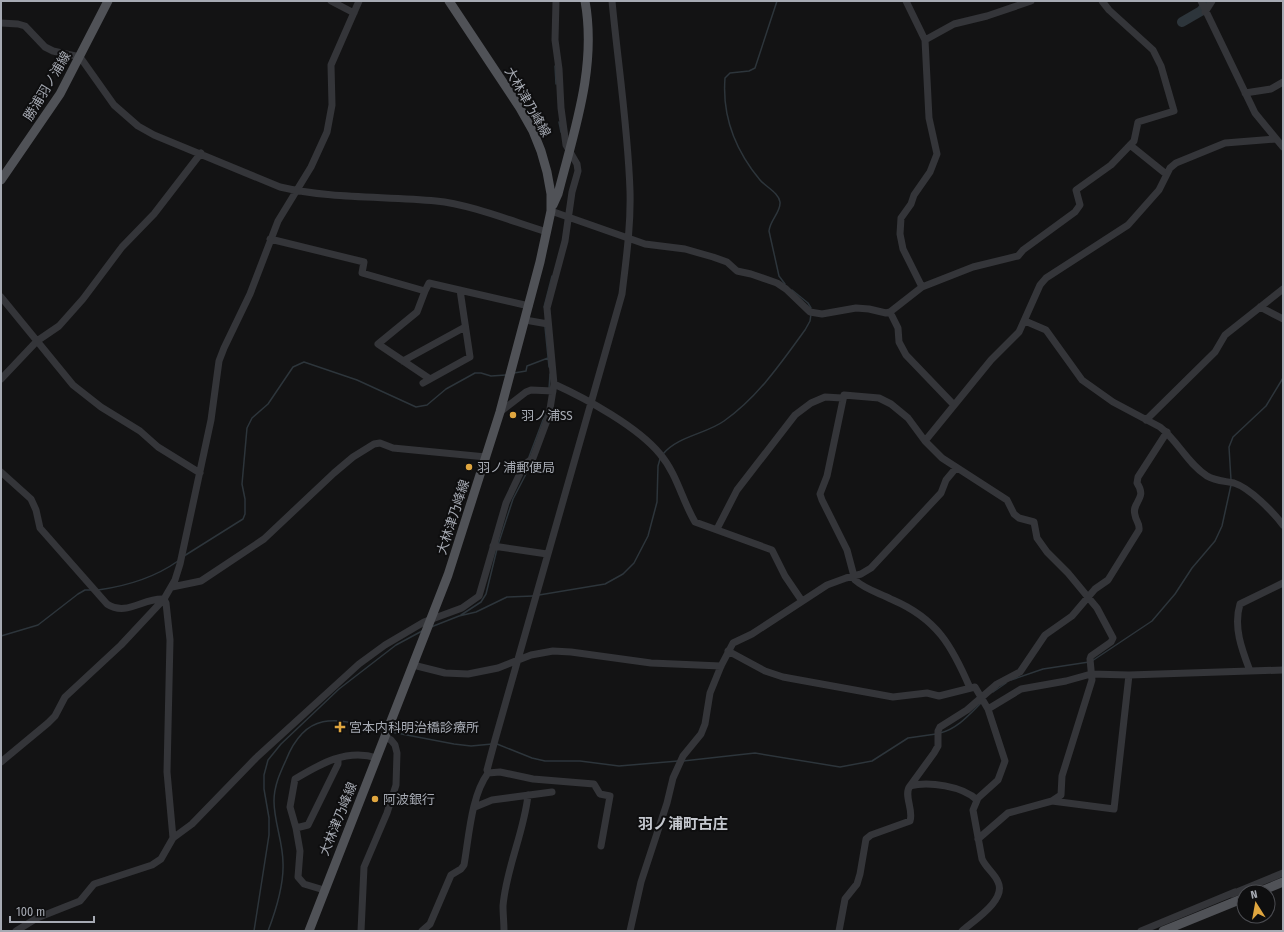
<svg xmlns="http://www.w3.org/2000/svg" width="1284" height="932" viewBox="0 0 1284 932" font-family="'Fira Sans Condensed','Noto Sans JP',sans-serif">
	<rect width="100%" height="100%" fill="#131314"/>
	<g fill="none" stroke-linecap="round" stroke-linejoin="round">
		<path stroke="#2d353b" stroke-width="1.5" d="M777,1L755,68L749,71L730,73L725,78C722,116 736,151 760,180C766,187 779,193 780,202C781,212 770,220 769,231L779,276L785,284
			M555,66L556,84
			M559,122L561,132
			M792,290L808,303L811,308
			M544,307L552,276
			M545,327L549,367
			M514,373L526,371L527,366L548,358
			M549,389L550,374
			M663,454C678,436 706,434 724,421C758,397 781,363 805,330L810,321L811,314
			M529,457L546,412
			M1231,480L1229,447L1233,437L1266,406L1283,378
			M498,545L513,499L526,474L529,465
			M184,556L243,519L245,514V499L242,484L247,428L252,418L268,404L293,367L304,362L357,380L416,407L427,405L446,389L475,373H481L491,376L506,375
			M98,590C127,586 154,578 178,561
			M539,595L605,584L623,574L634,563L648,536L657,502L658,466L660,459
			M461,615L481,602L486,594L497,549
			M431,627L459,616L476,612L507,597L533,596
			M1,636L38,625L78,594L85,590H92
			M1092,661L1152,621L1175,594L1192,568L1215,541L1222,526L1231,485
			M1011,680L1043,669L1089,662
			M993,692L1006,683
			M391,732L454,744L471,746L492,744
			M940,733C957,729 969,715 981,703
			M497,744L532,758L545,761H580L619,766L678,761
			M683,761L755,753L840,767L872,761L908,738L936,734
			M254,931L269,835V818L264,789V775L268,760L281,744L339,689L396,645L422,631
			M268,931C276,910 284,886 283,863C283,842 274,822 274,801C274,786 280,773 286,760C307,708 338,719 383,730"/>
		<path stroke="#2d353b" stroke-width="10" d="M1182,22L1201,11L1209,1"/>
		<path stroke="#343539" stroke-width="7" d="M331,1L354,13
			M1201,1L1255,113L1283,147
			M1205,12L1212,1
			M1,23L18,24L25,26L45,47L53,51L80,57L114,105L138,126L154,135L280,187C331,199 384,196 436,201C469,204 514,222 547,232
			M925,40L954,24L987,16L1031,1
			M1245,93L1271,89L1283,82
			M1130,145L1166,174
			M551,211L645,244L685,249L713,257L727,262L737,271L751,274L777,283L786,289L810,312L822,314L856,308L869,309L886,313L890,312L922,287L903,249L900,234L901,218L911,204L914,195L930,172L937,154L929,118L925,40L906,1
			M270,239L364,262L362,273L425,291L429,283L529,306
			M922,287L973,267L1018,256L1023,250L1075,212L1080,205L1076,190L1111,165L1134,141L1138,122L1174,111L1161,66L1153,50L1109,10L1102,1
			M425,291L417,312L378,344L430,379
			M1,297L73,385L101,407L140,431L158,447L200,473
			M1260,307L1283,319
			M890,312L898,328L899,342L906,355L953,404
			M525,320L548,324
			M1025,321L1046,330L1082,380L1113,402L1160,427C1178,441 1187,463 1207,476C1215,481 1225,481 1234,483C1250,488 1273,512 1283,525
			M403,361L465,327
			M1,379L37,341L59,326L83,299L122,247L154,214L201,153
			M423,383L470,357L460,290
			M554,384C587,399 638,427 660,454C677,474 682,500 695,522L772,550L785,576L802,601
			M500,412L526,392L531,390L553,391
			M1146,420L1215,352L1225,335L1283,289
			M925,441L991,360L1019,332L1040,285L1046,278L1128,225L1159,190L1170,168L1176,163L1225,143L1276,139
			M1,472L31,499L36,510L40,528L107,604C127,617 144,597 164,599
			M717,529L737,490L795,415L811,403L825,397L842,398
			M493,546L547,554
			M172,587L201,581L264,539L334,473L353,457L374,444L380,443L393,448L486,457
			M164,599L166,603L170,640L167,772L173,838
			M728,651L765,671L783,677L893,697L927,693L939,696L975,687L988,709L1005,761L998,780L978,798L973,810L982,859C986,868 995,874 998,882C1007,900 973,921 962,931
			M413,665L445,673L468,674L498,668L531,655L553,651L571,652L651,663L721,666
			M1250,671C1242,650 1233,627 1240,604L1283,583
			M1129,675L1283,670
			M970,688C952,646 937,619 893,600C880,593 866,590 855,580L847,550L822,500L820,494L827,476L844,395L879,398L891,404L908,418L925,441L942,458L1007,500L1014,514L1019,518L1034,522L1037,538L1047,552L1068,573L1097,608L1113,638L1111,642L1091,656L1090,659L1092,680L1062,776L1061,795L1052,801L1008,813L978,839
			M988,709L1021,689L1066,681L1091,674L1129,675L1114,809L1052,801
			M1,762L48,723L55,716L65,697L121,645L164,599L175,580L180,564L211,420L219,361L224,348L250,294L278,221L311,167L327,132L332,105L331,65L359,1
			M488,773L487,770L495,740L622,294C626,260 631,226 630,191C628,128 618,64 612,1
			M910,786L934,753L938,746V731L940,727L967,710L997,684L1020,672L1045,635L1072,616L1095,589L1108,580L1139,530C1140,523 1136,522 1135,515C1131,502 1148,499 1137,483L1138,477L1167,432
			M475,807L492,800L552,792
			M296,828L290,807L295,779C320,764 347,748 377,758
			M324,890L304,884L298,877L300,851L296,828L308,825L338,764V758
			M1232,894L1283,873
			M16,931L37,918L80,901L94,884L152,865L161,859L173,838L192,824L256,758L359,664L385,645L424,622L462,608L479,596L506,503L524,465L533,458L549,415L554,384L547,308L565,241L572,192L578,171L577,164L566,145L561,108L559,69L555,40L556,1
			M361,931L364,867L387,813L396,785L397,753L395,745L391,740L385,737
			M422,931L430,924L451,875L461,869L464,865C469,837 471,796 488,773L500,772L533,779L594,784L600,794L610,796L601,846
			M504,931C504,923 503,914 503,906C506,868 524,833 528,795
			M630,931L641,882L667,803L673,778L683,756L701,734L705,724L710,693L721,666L733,643L752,634L827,585L846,578L861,574L871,568L941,493L946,480L956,468
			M839,931L845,899L857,884L860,874L866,839L871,835L910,821C914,810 903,795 910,786C928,781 963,786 977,800
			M1141,931L1235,892"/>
		<path stroke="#505257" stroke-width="9" d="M1,180L60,94L108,1
			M553,205L558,194C574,131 597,67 585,1
			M1259,892L1283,882
			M309,931L448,575L500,412L540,262L551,211V194L547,172L541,151L533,131L520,108L449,1
			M1163,931L1244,898"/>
	</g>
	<g fill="#e0a63f" stroke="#0e0e0f" stroke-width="1.5">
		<circle cx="513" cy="415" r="4"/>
		<circle cx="469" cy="467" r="4"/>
		<path d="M338 721h4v4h4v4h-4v4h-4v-4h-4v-4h4z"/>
		<circle cx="375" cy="799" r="4"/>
	</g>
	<g text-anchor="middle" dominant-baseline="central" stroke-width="4" stroke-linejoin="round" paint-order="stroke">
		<g font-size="13" fill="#a6aab3" stroke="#0e0e0f">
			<text transform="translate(47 86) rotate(-59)">勝浦羽ノ浦線</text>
			<text transform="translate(528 102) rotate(60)">大林津乃峰線</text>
			<text transform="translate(453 517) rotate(-72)">大林津乃峰線</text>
			<text transform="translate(338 819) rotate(-68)">大林津乃峰線</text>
		</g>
		<g font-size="13" fill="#a6aab3" stroke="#0e0e0f" text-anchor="start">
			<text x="521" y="415">羽ノ浦SS</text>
			<text x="477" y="467">羽ノ浦郵便局</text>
			<text x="349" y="727">宮本内科明治橋診療所</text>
			<text x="383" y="799">阿波銀行</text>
		</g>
		<g font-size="15" font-weight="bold" fill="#c6c9d0" stroke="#0e0e0f">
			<text x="683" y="824">羽ノ浦町古庄</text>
		</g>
	</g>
	<rect width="1284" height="932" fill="none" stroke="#a6aab3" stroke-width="4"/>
	<g transform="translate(1256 904) rotate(349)"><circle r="19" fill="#0e0e0f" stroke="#4b4c51"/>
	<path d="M0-3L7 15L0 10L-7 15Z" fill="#e0a63f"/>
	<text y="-6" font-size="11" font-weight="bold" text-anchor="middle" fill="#a6aab3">N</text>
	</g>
	<path d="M10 916v6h84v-6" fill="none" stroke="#a6aab3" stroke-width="2"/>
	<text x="16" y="916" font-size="12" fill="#a6aab3" stroke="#0e0e0f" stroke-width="3" paint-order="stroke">100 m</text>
</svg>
